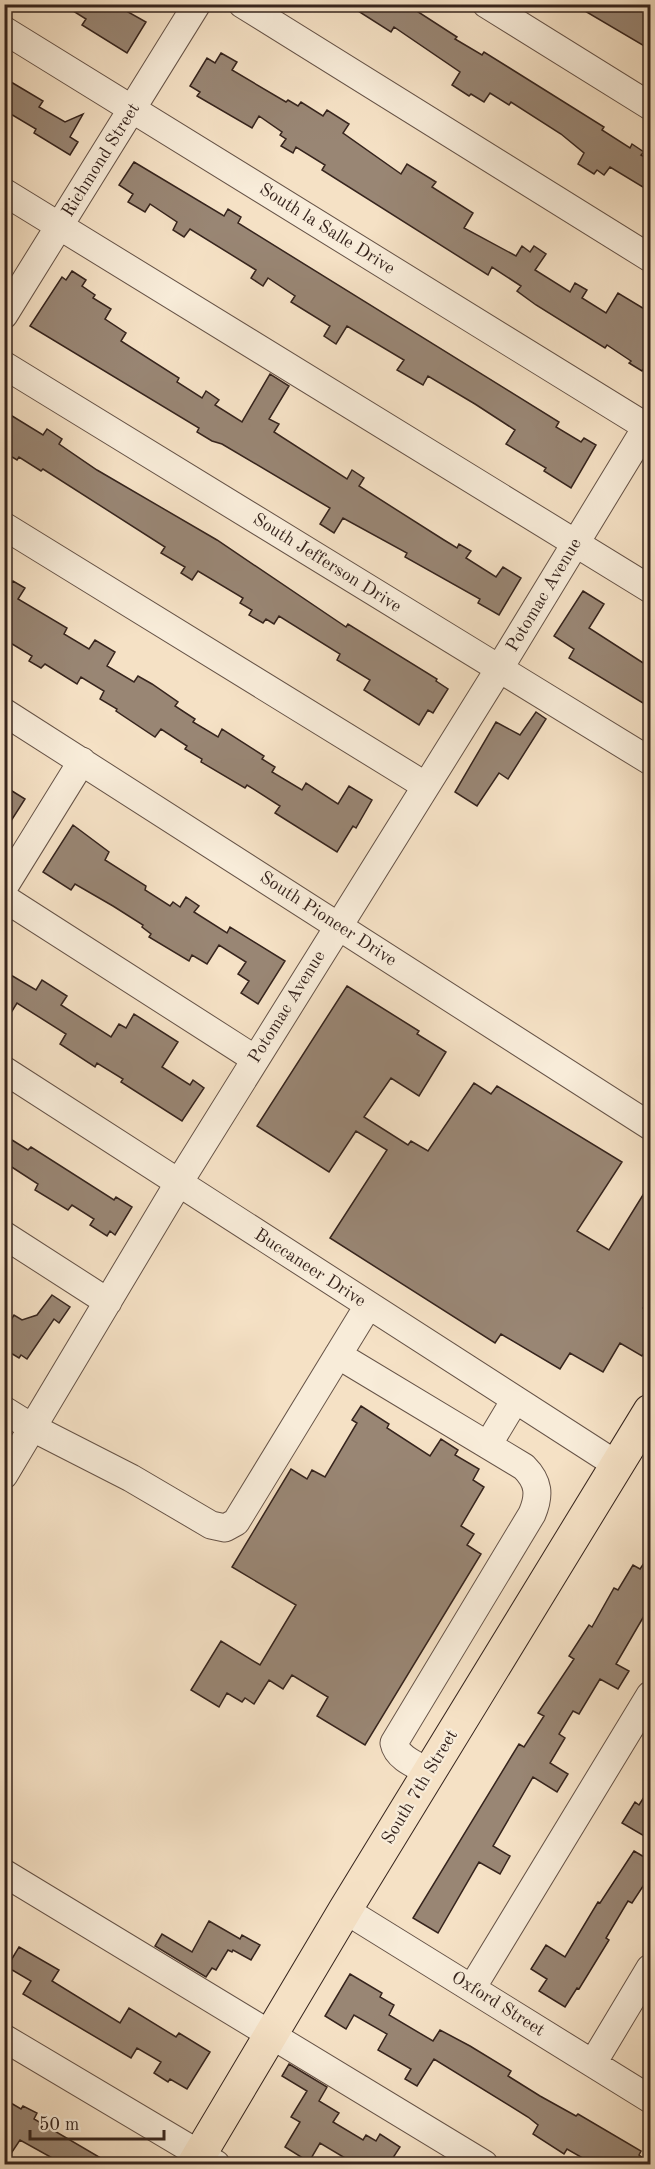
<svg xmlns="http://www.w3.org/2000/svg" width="655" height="2169" viewBox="0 0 655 2169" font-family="'Old Standard TT',serif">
	<rect width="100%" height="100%" fill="#f5e1c5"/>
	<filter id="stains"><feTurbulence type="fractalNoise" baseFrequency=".00333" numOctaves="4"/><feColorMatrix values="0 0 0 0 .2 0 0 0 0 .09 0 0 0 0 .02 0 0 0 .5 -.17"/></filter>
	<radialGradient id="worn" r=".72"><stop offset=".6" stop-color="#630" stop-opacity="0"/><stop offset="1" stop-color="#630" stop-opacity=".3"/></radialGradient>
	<path fill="#998674" stroke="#36241d" stroke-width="1.5" d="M62,4H114L146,22L127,53L82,25L86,19Z
		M347,4H406L457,37L455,39L482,55L484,52L604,127L602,130L630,148L632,144L644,152L641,155L651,161V192L610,167L604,175L597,170L594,174L578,164L584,153L561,134L511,102L509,105L490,93L484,102L471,94L469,96L452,85L460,72L394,27L391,32Z
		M573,4H644L651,9V50Z
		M221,53L237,62L232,70L286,102L288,100L298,106L301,102L323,116L327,110L349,124L343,133L401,174L407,164L436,182L432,187L473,213L464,228L516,256L522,246L530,252L534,246L546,254L535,270L570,292L575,283L587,290L582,298L606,313L618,293L651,313V358L642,371L629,363L631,361L607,345L605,348L536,305L517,291L521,286L492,267L488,275L322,170L325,165L296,147L293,153L281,146L286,139L280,135L282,132L259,116L252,128L197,96L200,92L190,86L207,58L215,63Z
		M11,82L43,101L39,107L65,122L83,114L70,137L78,142L70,155L34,133L36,129L4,110V93Z
		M134,162L224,216L228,209L241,217L238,223L559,422L556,427L581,442L584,438L596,445L571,488L544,471L546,468L506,444L515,430L475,404L428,376L423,385L397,370L404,360L347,326L336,344L324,336L330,326L291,302L295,296L268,278L263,286L251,278L256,270L190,229L184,237L173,230L177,222L150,204L145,212L128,202L133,194L119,185Z
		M72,271L86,280L82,286L95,295L93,298L111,309L105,319L126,333L121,341L179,378L177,382L202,398L206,391L219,400L215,405L242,422L270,374L289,386L269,419L279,424L274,432L347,479L352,470L364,478L359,486L444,540L457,548L459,544L471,551L466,558L496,577L503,567L521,578L499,615L478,603L480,599L405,557L407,553L343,518L334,533L320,524L330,508L222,444L212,441L197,432L199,428L30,326L62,277L66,280Z
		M4,411L43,435L47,429L62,439L59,444L97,470L217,540L346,627L348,624L437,679L436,681L448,689L433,713L428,710L419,725L364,690L370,680L337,660L340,654L279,616L274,624L266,619L263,623L249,615L252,610L240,603L243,598L198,571L192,580L181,573L185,567L161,553L165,547L43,469L41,471L19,457L17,460L4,452Z
		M4,581L10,585L13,581L25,588L18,599L67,628L64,634L89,649L95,640L115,652L107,666L134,682L138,676L152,684L178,702L175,706L195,719L193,722L218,737L222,729L264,756L262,759L275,767L272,772L302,790L306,783L338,804L349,786L372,800L356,828L353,826L337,852L275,813L280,806L247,785L245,788L201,762L202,759L185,749L187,746L161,729L155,737L116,711L117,709L100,699L104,691L81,677L77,684L45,664L41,668L29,661L32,656L4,639Z
		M583,591L604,604L589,628L651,668V708L569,658L574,649L554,636Z
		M536,712L546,719L508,779L499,773L477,806L455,792L496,722L520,735Z
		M4,786L25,799L4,832Z
		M73,825L109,852L105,860L146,886L145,890L170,906L173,902L180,907L186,897L199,906L194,912L227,933L230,927L285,961L258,1004L241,993L249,981L238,974L246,962L219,945L207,964L192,955L189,961L149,937L151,934L142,927L143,925L113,906L75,884L71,890L43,872Z
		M4,971L36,990L42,980L67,996L61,1005L111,1037L119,1024L126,1028L134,1014L178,1042L162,1067L190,1085L193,1080L204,1088L182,1121L121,1082L123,1079L97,1063L95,1067L60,1044L66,1034L17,1003L4,1024Z
		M347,986L419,1031L417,1034L446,1052L419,1096L391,1078L364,1117L408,1145L411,1141L428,1151L474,1083L491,1094L497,1086L622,1162L577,1231L609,1250L651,1182V1296L643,1308L651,1314V1341L642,1356L620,1343L603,1372L570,1353L560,1369L501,1334L495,1343L330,1238L387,1150L356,1131L329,1172L257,1126Z
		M4,1135L28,1150L31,1147L114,1200L116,1197L132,1207L115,1235L110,1231L107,1236L90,1225L94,1219L72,1205L68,1210L35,1190L38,1184L4,1162Z
		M52,1295L70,1307L59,1323L54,1319L27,1359L21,1355L19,1358L4,1349V1318L10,1322L14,1315L22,1320L37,1315Z
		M361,1406L389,1424L387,1428L430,1456L441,1439L458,1450L455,1455L479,1469L473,1480L484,1487L461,1526L474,1534L467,1545L481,1554L365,1745L317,1716L328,1697L292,1675L283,1689L269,1680L254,1704L245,1698L242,1702L227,1693L219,1707L191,1690L221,1641L260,1665L296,1605L232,1567L291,1469L307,1479L312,1470L325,1477L357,1423L352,1420Z
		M651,1553V1604L616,1664L629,1671L618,1689L600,1679L579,1714L573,1711L559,1734L565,1738L550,1763L568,1774L557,1792L533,1777L493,1846L510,1856L500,1874L479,1862L438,1933L413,1918L519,1744L524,1747L544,1716L538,1713L574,1659L569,1656L589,1625L592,1627L614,1588L618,1590L633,1565L640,1569Z
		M651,1786V1840L622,1823L635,1802L639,1805Z
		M634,1851L651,1861V1874L632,1903L628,1901L606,1938L609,1940L579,1989L577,1988L565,2007L539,1991L547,1979L531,1969L546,1945L565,1957L598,1902L600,1903Z
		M209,1921L240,1939L242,1935L260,1945L251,1960L233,1950L232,1952L228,1950L216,1970L212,1968L206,1977L155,1946L162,1934L192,1952Z
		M19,1947L59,1970L52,1981L120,2023L129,2008L176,2037L179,2033L210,2052L187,2089L170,2079L168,2082L154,2073L161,2062L137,2048L131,2058L23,1994L31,1981L7,1967Z
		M350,1974L382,1993L380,1997L394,2005L389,2015L433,2041L440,2030L470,2046L511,2071L508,2076L540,2096L576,2116L578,2114L641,2151L639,2155L651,2164H593L567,2149L564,2154L533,2134L538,2125L528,2117L434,2059L417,2086L405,2079L411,2069L378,2050L387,2034L354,2015L346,2029L325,2016Z
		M289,2064L327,2087L319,2101L339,2113L333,2122L363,2140L366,2135L376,2141L380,2134L400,2147L389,2164H355L320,2143L309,2162L285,2147L300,2122L291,2117L307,2091L282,2076Z
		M4,2099L21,2109L23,2106L37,2113L34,2119L111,2164H63L20,2140L4,2164Z"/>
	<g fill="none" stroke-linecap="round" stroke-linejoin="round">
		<g stroke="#665347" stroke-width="29">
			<path id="minor" d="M242,4L650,258
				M486,4L650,106
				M4,30L650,429
				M4,192L650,589
				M4,315L197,4
				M4,365L650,761
				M4,526L426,786
				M4,712L650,1126
				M4,887L82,761
				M4,898L255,1059
				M4,1070L617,1465
				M4,1235L108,1302
				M338,1355L524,1467C539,1482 540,1495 532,1514L394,1743C397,1758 416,1765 429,1772
				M4,1410L33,1428L131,1478L211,1525L225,1528L236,1522L368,1306
				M488,1445L515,1400
				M4,1475L178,1184L499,669L650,421
				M4,1873L484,2164
				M345,1910L650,2099
				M472,1988L650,1695
				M4,2038L216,2164
				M593,2063L650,1968"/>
		</g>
		<g stroke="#36241d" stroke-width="35">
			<path id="major" d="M194,2164L345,1910L650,1411"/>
		</g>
		<use href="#minor" stroke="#f8ecd9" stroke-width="27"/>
		<use href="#major" stroke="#f5e1c5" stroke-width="33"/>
	</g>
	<g text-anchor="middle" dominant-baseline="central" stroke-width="4.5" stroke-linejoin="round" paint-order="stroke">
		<g font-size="18" fill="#36241d" stroke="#f8ecd9">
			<text transform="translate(101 160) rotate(-58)">Richmond Street</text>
			<text transform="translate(327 229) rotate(32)">South la Salle Drive</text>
			<text transform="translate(327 563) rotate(32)">South Jefferson Drive</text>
			<text transform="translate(544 595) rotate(-59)">Potomac Avenue</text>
			<text transform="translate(328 919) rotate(33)">South Pioneer Drive</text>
			<text transform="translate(287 1007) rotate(-58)">Potomac Avenue</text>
			<text transform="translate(310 1268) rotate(33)">Buccaneer Drive</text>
			<text transform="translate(420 1787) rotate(-59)">South 7th Street</text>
			<text transform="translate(498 2004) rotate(32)">Oxford Street</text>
		</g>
	</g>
	<rect width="655" height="2169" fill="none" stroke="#f5e1c5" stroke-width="24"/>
	<rect x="6" y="6" width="643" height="2157" fill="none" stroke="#36241d" stroke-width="3"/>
	<rect x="12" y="12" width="631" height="2145" fill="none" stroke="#36241d" stroke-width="1.5"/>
	<path d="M30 2130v9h134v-9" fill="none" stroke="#36241d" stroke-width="3"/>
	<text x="39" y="2130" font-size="18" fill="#36241d" stroke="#f8ecd9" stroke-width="4.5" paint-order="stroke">50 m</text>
	<rect width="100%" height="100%" filter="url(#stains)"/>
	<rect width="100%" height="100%" fill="url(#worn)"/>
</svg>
